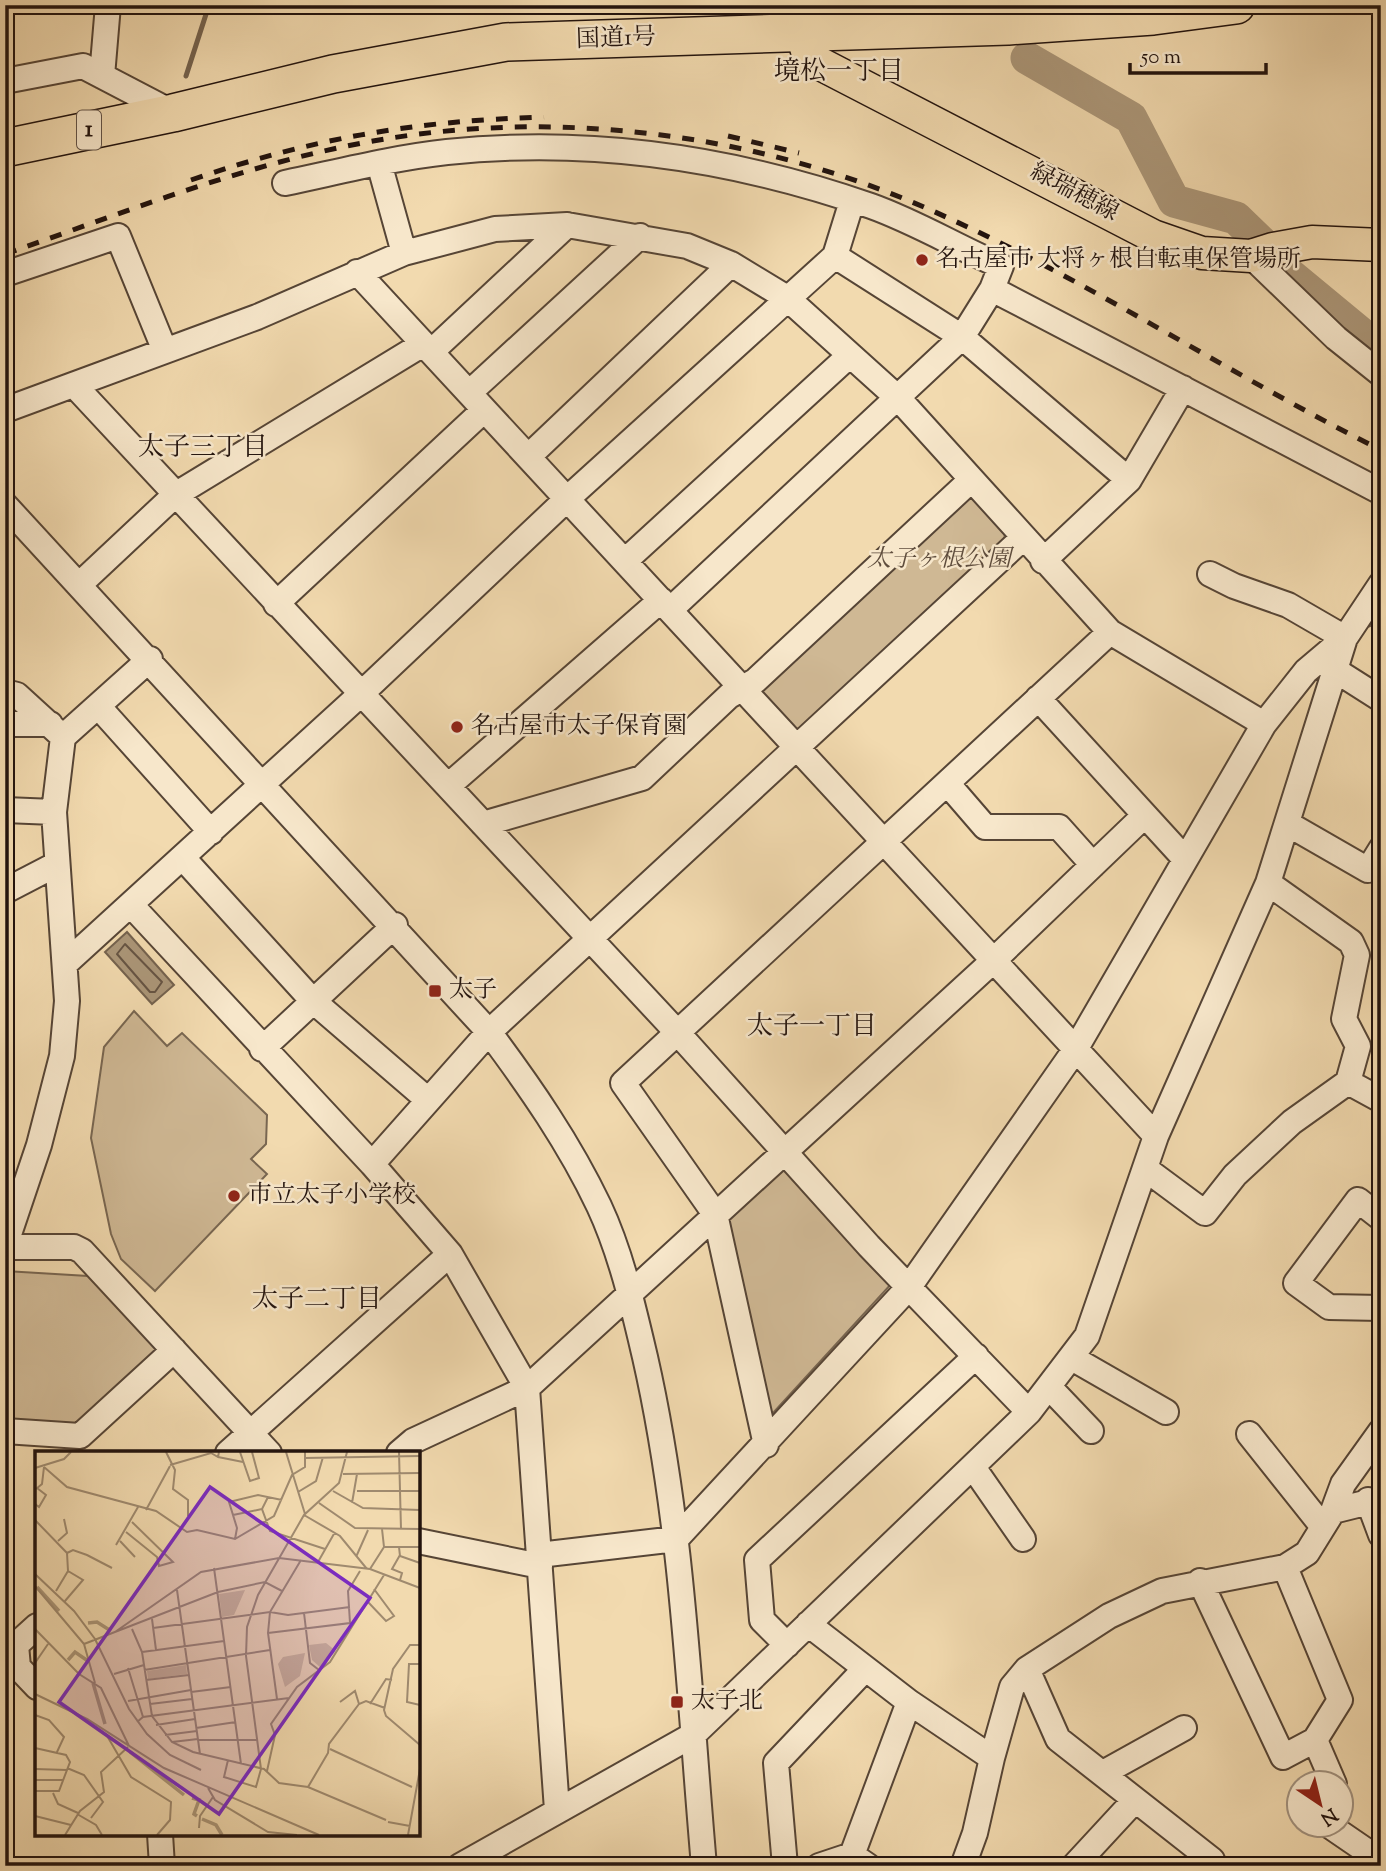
<svg xmlns="http://www.w3.org/2000/svg" width="1386" height="1871" viewBox="0 0 1386 1871" font-family="'Sorts Mill Goudy','Noto Serif JP',serif">
	<rect width="100%" height="100%" fill="#f2daaf"/>
	<filter id="stains"><feTurbulence type="fractalNoise" baseFrequency=".00286" numOctaves="4"/><feColorMatrix values="0 0 0 0 .2 0 0 0 0 .09 0 0 0 0 .02 0 0 0 .5 -.17"/></filter>
	<radialGradient id="worn" r=".72"><stop offset=".6" stop-color="#630" stop-opacity="0"/><stop offset="1" stop-color="#630" stop-opacity=".3"/></radialGradient>
	<path fill="#cfb894" stroke="#786651" stroke-width="2" d="M962,496L972,497L1005,533L1004,541L800,730L790,729L758,696L757,686Z
		M134,1011L167,1046L182,1033L267,1115L266,1144L251,1159L267,1174L155,1291L121,1259L111,1234L91,1138L104,1047Z
		M787,1163L893,1282L773,1413L761,1411L723,1219Z
		M5,1271L88,1276L163,1352L76,1430L5,1426Z"/>
	<path fill="#ab9678" stroke="#74624e" stroke-width="2" d="M127,932L174,985L152,1004L105,952Z"/>
	<g fill="none" stroke-linecap="round" stroke-linejoin="round">
		<path stroke="#665443" stroke-width="2" d="M125,944L162,982L155,992H150L117,954Z"/>
		<path stroke="#74624e" stroke-width="5" d="M186,76L209,5
			M1369,625L1381,620"/>
		<path stroke="#ab9678" stroke-width="33" d="M1027,58L1131,118L1174,201L1236,218L1263,244L1277,264L1381,350"/>
		<g stroke="#564536" stroke-width="28">
			<path id="minor" d="M800,5L802,33
				M984,5L1008,26
				M102,76L108,5
				M5,81L83,66L173,113
				M379,163L404,253
				M285,183C338,172 392,158 447,152C592,137 733,158 871,206C916,222 957,247 1001,266L992,289L962,337L670,610
				M835,256L962,337L1129,480
				M1251,256L1336,338L1381,374
				M357,272L1156,1136
				M5,274L118,236L165,351
				M992,289L1381,492
				M431,352L567,225
				M74,385L676,1031L869,1246L1029,1412
				M469,393L640,236
				M5,410L257,317L404,253L495,229L567,225L687,246L731,264L787,298L899,399L1110,632L1264,724
				M528,457L731,264
				M5,505L489,1032C530,1087 569,1143 599,1206C621,1253 633,1306 645,1357C683,1524 689,1696 704,1866
				M625,561L850,355
				M1043,561L1129,480L1183,388
				M1210,574L1234,586L1288,605L1345,638
				M80,584L175,495L423,344
				M276,604L484,410
				M1335,670L1379,698L1381,696
				M5,692L17,695L63,737
				M1038,698L1185,859
				M98,706L211,832
				M5,724H50
				M947,783L985,827H1059L1093,865
				M448,786L661,600
				M5,810L54,812
				M483,824L642,778L729,696L755,681L971,480
				M1288,824L1368,870L1381,849
				M183,858L312,1000L428,1100
				M5,891L57,864
				M131,905L372,1164L450,1254L527,1388L557,1810
				M65,964L362,693L567,499L835,256L852,201
				M262,1049L395,925
				M1348,1082L1381,1100
				M372,1164L489,1032L1023,538
				M1147,1170L1205,1213L1235,1175L1292,1122L1348,1082L1358,1046L1344,1019L1357,955L1351,942L1268,883
				M1381,1218L1358,1200L1296,1283L1329,1307L1381,1308
				M5,1246L39,1145L62,1056L67,1001L54,812L63,737L150,659
				M5,1247H74L82,1251L269,1453
				M1072,1358L1166,1412
				M1050,1388L1091,1431
				M5,1431L80,1436L174,1350
				M1249,1434L1323,1527
				M766,1445L715,1214L623,1083L1110,632
				M228,1453L450,1254
				M399,1453L413,1441L527,1388L993,961L1144,816
				M973,1467L1023,1539
				M1368,1500L1381,1535
				M1333,1511L1343,1484L1381,1431
				M418,1541L540,1566
				M539,1555L676,1539L909,1287L1075,1050L1264,724L1306,671L1345,638
				M1200,1581L1283,1757L1315,1740L1340,1700L1285,1567
				M808,1624L909,1702L992,1758
				M37,1626L16,1645L18,1667L37,1687
				M787,1645L762,1620L757,1560L976,1356
				M1027,1669L1058,1739L1212,1860L1207,1866
				M1315,1740L1334,1784
				M1103,1773L1184,1728
				M1330,1826L1368,1852L1366,1866
				M160,1834L162,1866
				M852,1855L909,1702
				M460,1866L693,1735L1029,1412L1087,1336L1156,1136L1268,883L1345,638L1381,584
				M785,1866L776,1763L865,1669
				M819,1866L852,1855L868,1866
				M963,1866L975,1833L992,1758L1012,1687L1027,1669L1109,1616L1162,1591L1285,1567L1307,1553L1333,1511L1381,1499
				M1074,1866L1135,1800"/>
		</g>
		<g stroke="#22130e" stroke-width="35">
			<path id="major" d="M802,33L809,58L1153,236L1202,253L1251,256L1273,249L1312,242L1381,245"/>
		</g>
		<g stroke="#22130e" stroke-width="40">
			<path id="highway" d="M5,148L173,113L333,74L506,42L1008,26L1153,16L1236,5"/>
		</g>
		<use href="#minor" stroke="#f7e7cb" stroke-width="24"/>
		<use href="#major" stroke="#f2daaf" stroke-width="32"/>
		<use href="#highway" stroke="#f2daaf" stroke-width="37"/>
		<path stroke="#22130e" stroke-width="5" stroke-dasharray="12 12" stroke-linecap="butt" d="M728,136L799,153
			M191,180C314,138 413,121 544,117
			M5,254C129,211 255,160 385,139C573,108 774,137 946,217C1096,285 1234,377 1381,450"/>
	</g>
	<g fill="#8f2418" stroke="#f7e7cb" stroke-width="2.5">
		<circle cx="922" cy="260" r="7"/>
		<circle cx="457" cy="727" r="7"/>
		<rect x="428" y="984" width="14" height="14" rx="3.5"/>
		<circle cx="234" cy="1196" r="7"/>
		<rect x="670" y="1695" width="14" height="14" rx="3.5"/>
	</g>
	<g text-anchor="middle" dominant-baseline="central" stroke-width="5" stroke-linejoin="round" paint-order="stroke">
		<rect fill="#f7e7cb" stroke="#625347" stroke-width="2" x="77" y="110.5" width="24" height="39" rx="5"/>
		<g font-size="23" font-weight="bold" fill="#22130e">
			<text x="89" y="130">1</text>
		</g>
		<g font-size="24" fill="#22130e" stroke="#f7e7cb">
			<text transform="translate(616 39) rotate(-2)">国道1号</text>
			<text transform="translate(1074 193) rotate(28)">緑瑞穂線</text>
		</g>
		<g font-size="24" fill="#22130e" stroke="#f7e7cb" text-anchor="start">
			<text x="936" y="260">名古屋市 大将ヶ根自転車保管場所</text>
			<text x="471" y="727">名古屋市太子保育園</text>
			<text x="449" y="991">太子</text>
			<text x="248" y="1196">市立太子小学校</text>
			<text x="691" y="1702">太子北</text>
		</g>
		<g font-size="24" font-style="italic" fill="#5f4d3d" stroke="#f7e7cb">
			<text x="939" y="560">太子ヶ根公園</text>
		</g>
		<g font-size="26" fill="#22130e" stroke="#f7e7cb">
			<text x="839" y="72">境松一丁目</text>
			<text x="203" y="448">太子三丁目</text>
			<text x="812" y="1027">太子一丁目</text>
			<text x="317" y="1300">太子二丁目</text>
		</g>
	</g>
	<g transform="translate(35 1451)">
		<rect width="385" height="385" fill="#f2daaf"/>
		<path d="M210,139L199,164L187,166L184,143ZM291,192L301,200L286,217L277,209L274,194ZM270,202L265,225L250,236L243,213L248,206ZM151,214L152,223L113,228L112,220Z" fill="#cfb894"/>
		<path fill="none" stroke="#ab9678" stroke-width="3.5" d="M2,136L24,160M53,172L62,171L76,180M33,209L40,201L53,210M58,232L70,273M95,301L149,344M157,347L164,349L159,363L162,365M167,368L181,374L187,384"/>
		<path fill="none" stroke="#9f8a6f" stroke-width="2" d="M131,1L140,19L138,38L153,49V65M205,1L215,30L224,27L217,1M251,1L270,63M364,1L366,78M183,6L208,11M270,7L385,5M135,14L176,2L183,6L184,1M9,16L32,36L121,60L152,81L162,79L200,88L239,65L257,24L270,16V1M0,17L29,8L36,1M308,23L385,22M1,38L7,33L9,16M298,40L328,57L385,59M322,40H385M263,41L281,30L288,6M233,46L227,58L235,80L290,98M284,52L320,77L385,78M317,52L322,23M0,53L4,56L11,44L2,37M111,59L135,15M198,64L227,58M269,64L305,85L332,118M0,69L32,102L33,120L21,140M91,81L122,106L124,115L138,111L97,71M200,88L202,77L194,51L223,44L247,49M23,90L32,82L29,68M85,90L100,106M81,94L103,56M349,96H385M364,96L365,105L385,112M32,102L38,99L52,104L77,117M365,104L357,118L367,122L365,129M321,106L333,79M283,111L300,81M179,117L206,313M335,118L349,96L347,78M0,123L39,160L60,188L94,258L112,283L135,304L166,319M0,135L49,193L60,232M142,139L165,303M30,150L48,129L33,120M333,151L351,170L359,165L339,138M269,162L275,212L284,219M117,168L121,199M118,177L235,161L253,164L315,156M0,178L44,223L66,237L94,295M97,178L107,201L117,265L137,291L158,301L229,318L244,332L273,336L351,369M80,181L166,121L244,107L335,118L385,137M233,182L315,172L313,140L325,120M49,193L183,141L230,131L247,140M385,194H375L358,218L349,259L351,265L385,294M107,201L189,190M0,212L13,193M385,213H374L372,251L385,254M93,217L108,266M109,219L235,199M79,223L109,214M111,229L154,224M156,241L196,236M0,243L52,268L129,317L284,384M242,248L233,182L235,161L266,109M93,250L156,239M305,251L320,240L324,253M115,253L157,248M335,253L351,228L357,229M0,264L14,269L29,286L22,301M102,271L108,266L254,247M121,274L160,268M161,277L201,271M71,283L96,326L136,351L135,369L122,384M130,284L162,280M163,289H222M137,291L163,288M0,297L31,304L35,311L24,340H0M295,298L377,336M193,309L189,326L221,336L226,318L211,205L212,176L223,144L269,64L304,32L312,1M32,317L49,324L68,351L56,367M0,318L32,319M232,320L240,284L236,273L262,236L295,211L349,124M0,329H29M273,336L293,302L294,293L324,253L331,250L350,257M173,337L180,349L233,381L262,384M18,342L23,353L43,362M42,363L61,374L67,384M0,365L36,374M353,371L375,375M164,377L165,365L178,346M30,384L45,360L69,341L66,321L93,296M373,384L385,318"/>
		<path fill="#7b2cbf" fill-opacity="0.15" stroke="#7b2cbf" stroke-width="3.5" d="M175,36L335,147L184,363L24,251Z"/>
		<rect width="385" height="385" fill="none" stroke="#22130e" stroke-width="3.5"/>
	</g>
	<rect width="1386" height="1871" fill="none" stroke="#f2daaf" stroke-width="28"/>
	<rect x="7" y="7" width="1372" height="1857" fill="none" stroke="#22130e" stroke-width="3.5"/>
	<rect x="14" y="14" width="1358" height="1843" fill="none" stroke="#22130e" stroke-width="2"/>
	<g transform="translate(1320 1804) rotate(145)"><circle r="33" fill="#f7e7cb" stroke="#a2927f" stroke-width="2"/>
	<path d="M0-5L12 26L0 18L-12 26Z" fill="#8f2418"/>
	<text y="-10" font-size="19" font-weight="bold" text-anchor="middle" fill="#22130e">N</text>
	</g>
	<path d="M1130 63v10h136v-10" fill="none" stroke="#22130e" stroke-width="3.5"/>
	<text x="1141" y="63" font-size="21" fill="#22130e" stroke="#f7e7cb" stroke-width="5" paint-order="stroke">50 m</text>
	<rect width="100%" height="100%" filter="url(#stains)"/>
	<rect width="100%" height="100%" fill="url(#worn)"/>
</svg>
